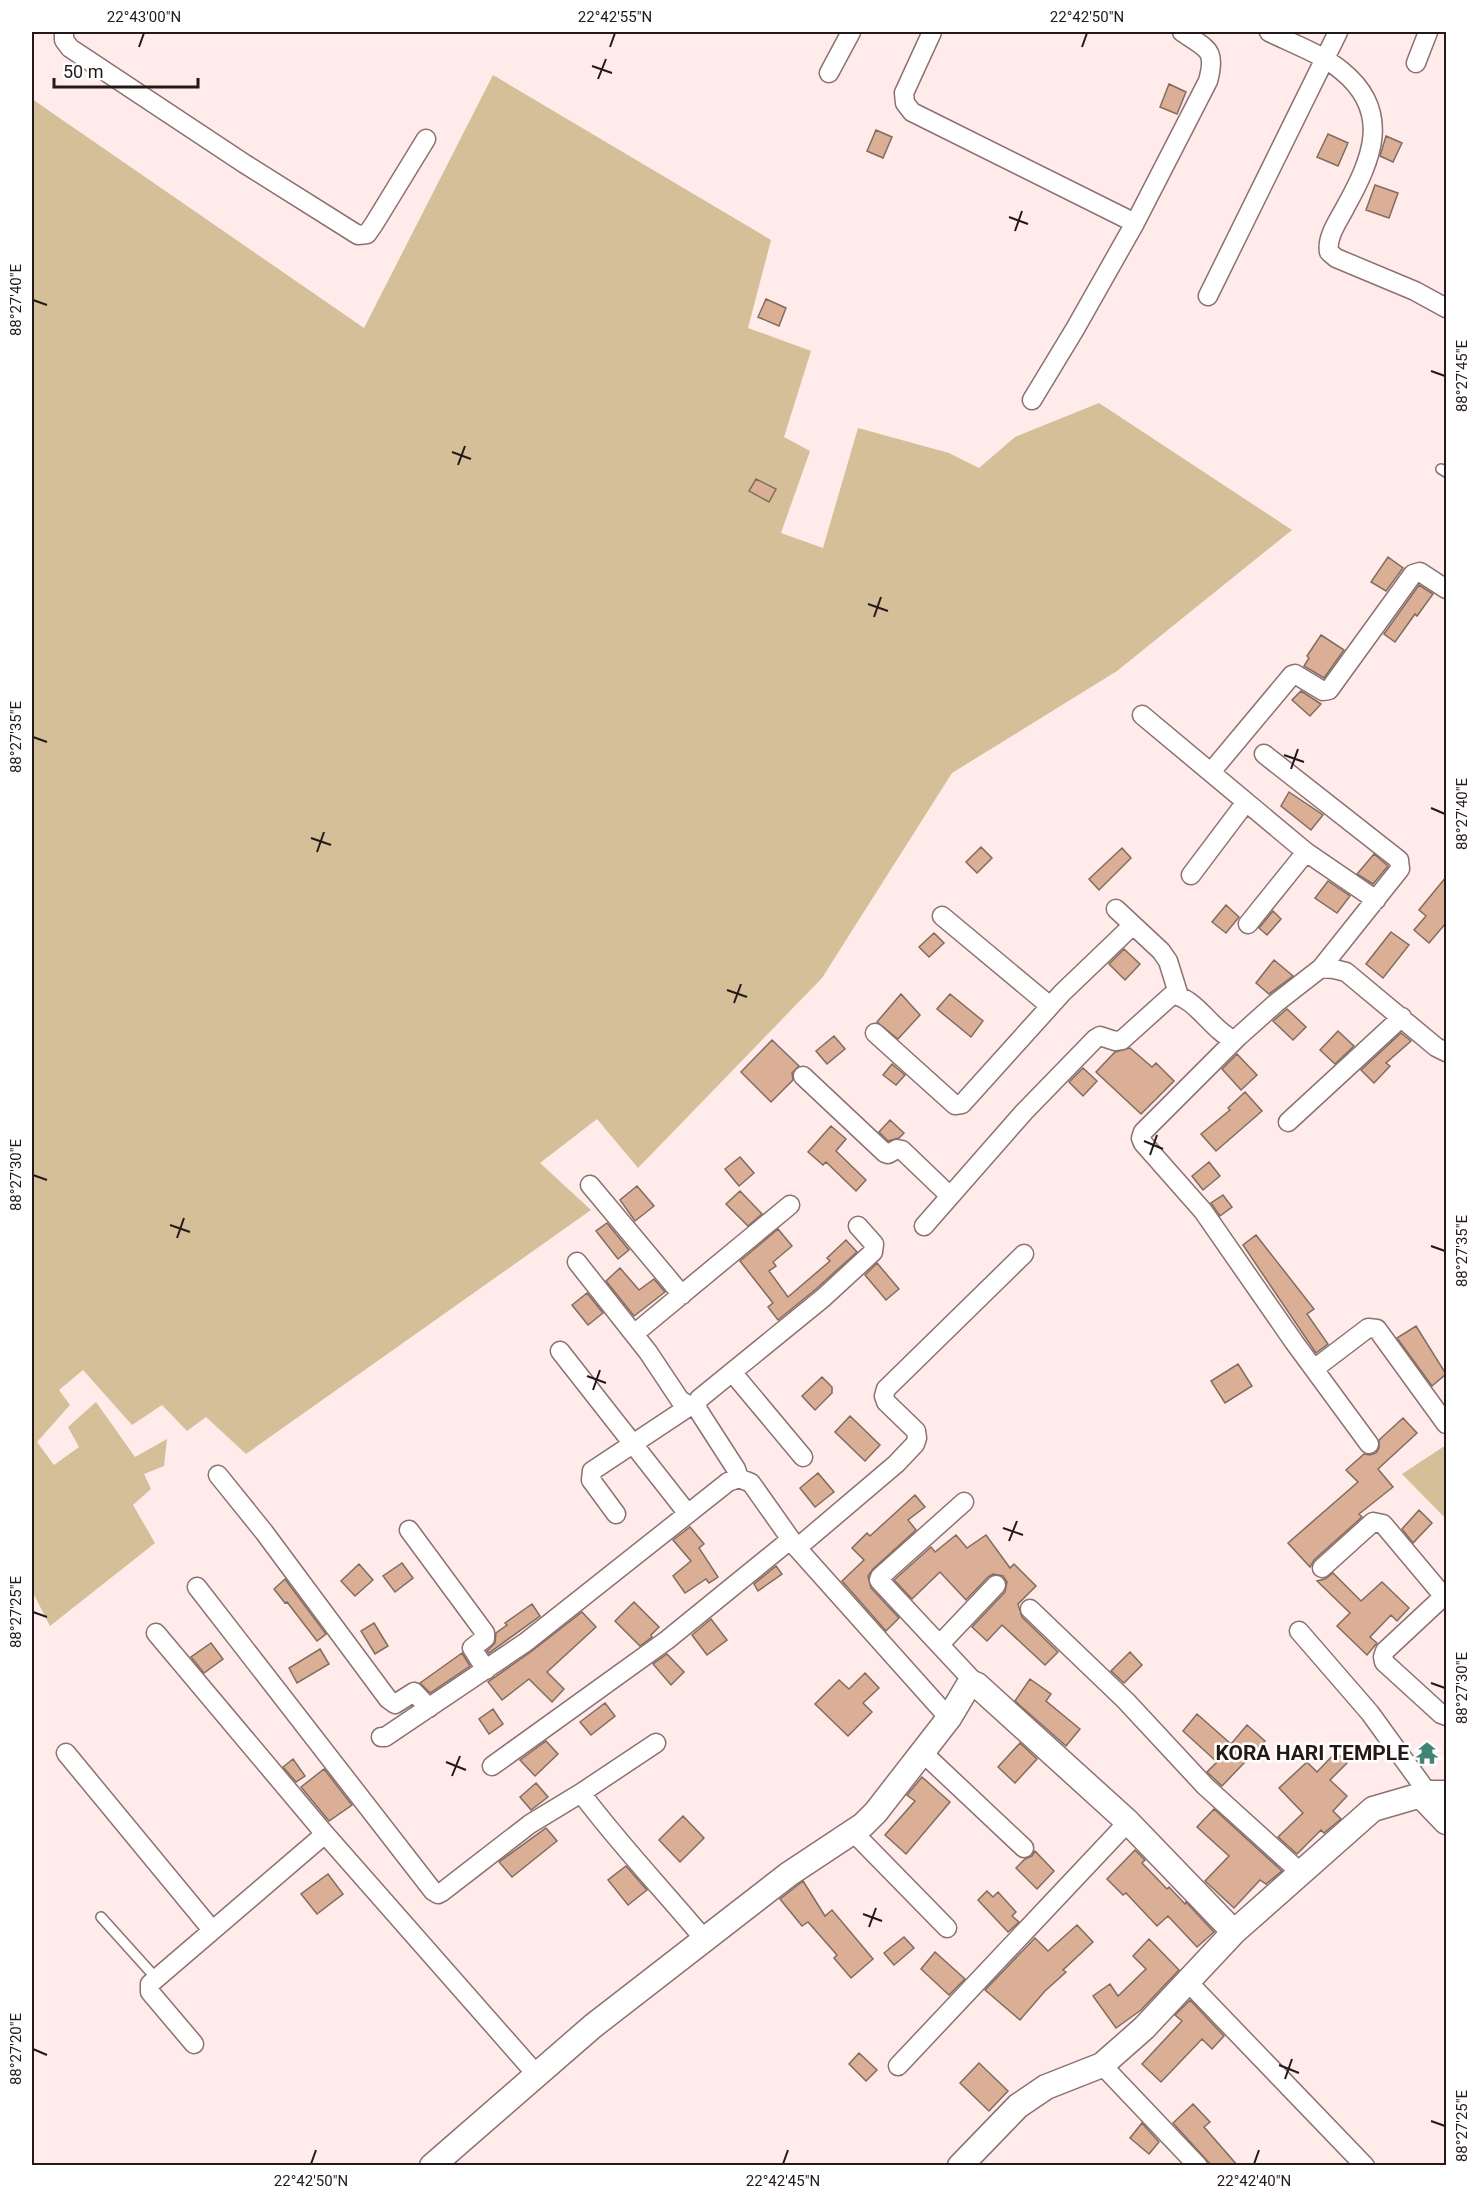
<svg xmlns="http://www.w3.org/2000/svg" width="1478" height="2197" viewBox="0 0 1478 2197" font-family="Roboto,sans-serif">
	<rect width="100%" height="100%" fill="#feebea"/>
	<path fill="#d4bf98" d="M493,75L771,240L748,328L811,351L784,437L810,451L781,533L823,548L858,428L949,453L979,468L1015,437L1099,403L1292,530L1117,671L952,773L822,978L638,1168L597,1119L540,1163L591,1210L246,1454L206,1417L187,1431L162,1405L132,1425L83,1370L59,1390L70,1405L37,1442L54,1465L79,1447L68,1427L96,1402L135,1457L167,1439L164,1466L144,1474L151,1489L133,1505L155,1543L50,1626L32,1591V99L364,328Z
		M1446,1445V1519L1402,1474Z"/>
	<path fill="#daaf96" stroke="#816c5f" stroke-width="1.5" d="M1169,84L1186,92L1177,114L1160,107Z
		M876,130L892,137L883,158L867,151Z
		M1328,134L1348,143L1338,166L1317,157Z
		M1386,136L1402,143L1393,162L1380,156Z
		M1375,185L1398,193L1389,218L1366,210Z
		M766,299L786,308L779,326L758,317Z
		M756,479L776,489L769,502L749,491Z
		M1388,557L1403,568L1386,591L1371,582Z
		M1419,585L1433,594L1417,616L1415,614L1395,642L1384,634Z
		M1321,635L1344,650L1324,678L1304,666L1309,658L1307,656Z
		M1301,691L1321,704L1310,716L1292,700Z
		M1289,792L1323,815L1311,830L1281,806Z
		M981,847L992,858L977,873L966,862Z
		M1122,848L1131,858L1099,890L1089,879Z
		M1374,854L1388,866L1373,884L1357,874Z
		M1446,877V923L1429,943L1414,930L1426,916L1419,910Z
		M1328,881L1350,896L1337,913L1315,898Z
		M1226,905L1239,917L1226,933L1212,922Z
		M1273,911L1281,919L1267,935L1259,928Z
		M1391,932L1409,945L1383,978L1366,964Z
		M934,933L944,943L929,957L919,947Z
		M1124,949L1140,964L1125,980L1109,964Z
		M1274,960L1293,976L1269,994L1256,983Z
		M901,994L920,1015L898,1039L877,1022Z
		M950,994L983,1021L971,1037L937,1009Z
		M1287,1009L1306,1027L1293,1040L1273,1021Z
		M1338,1031L1354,1046L1335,1064L1320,1050Z
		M1401,1033L1411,1041L1386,1063L1390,1066L1374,1083L1361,1070Z
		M834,1036L845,1049L827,1064L816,1051Z
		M772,1040L799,1066L792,1073L793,1080L771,1102L741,1072Z
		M1130,1048L1152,1067L1156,1063L1174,1081L1141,1114L1096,1072L1115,1052Z
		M1237,1054L1257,1075L1241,1090L1222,1069Z
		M892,1064L905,1075L896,1085L883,1075Z
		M1083,1068L1097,1081L1083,1096L1069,1082Z
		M1245,1092L1262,1111L1216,1151L1201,1134L1230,1110L1228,1108Z
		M890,1120L904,1133L899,1138L888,1141L879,1132Z
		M831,1126L846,1139L836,1151L866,1180L856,1191L826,1162L823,1165L808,1152Z
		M740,1157L754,1173L739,1186L725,1169Z
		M1209,1162L1220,1176L1203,1190L1192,1176Z
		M637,1186L654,1206L635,1221L620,1200Z
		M740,1191L762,1214L748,1226L726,1204Z
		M1223,1195L1232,1207L1220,1216L1211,1203Z
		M607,1223L629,1250L618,1259L596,1231Z
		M778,1229L792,1246L773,1262L776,1266L769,1271L788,1297L830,1261L827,1258L846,1240L857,1252L816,1289L778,1320L768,1307L773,1303L740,1261Z
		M1256,1235L1314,1309L1307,1314L1328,1344L1316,1353L1243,1245Z
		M877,1263L899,1289L886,1300L865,1275Z
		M620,1268L639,1290L654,1279L665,1292L634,1316L606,1281Z
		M587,1293L603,1313L588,1325L572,1305Z
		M1416,1326L1446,1374L1432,1386L1397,1338Z
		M1238,1364L1252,1386L1225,1403L1211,1381Z
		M822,1377L832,1387V1393L815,1410L802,1396Z
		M850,1416L880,1445L865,1461L835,1432Z
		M1403,1418L1417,1433L1378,1469L1393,1487L1359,1514L1362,1517L1314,1560L1310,1567L1288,1543L1358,1482L1346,1470L1364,1454L1370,1455L1376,1453L1379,1448V1440Z
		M818,1473L834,1492L815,1507L800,1488Z
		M915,1495L925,1507L908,1520L916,1530L873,1569L868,1576L871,1588L899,1618L886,1631L842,1581L864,1560L852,1548L867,1533L870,1536Z
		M1419,1510L1432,1523L1413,1543L1402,1529Z
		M690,1527L704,1544L699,1548L718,1577L709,1583L706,1579L685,1593L673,1576L691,1561L673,1540Z
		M956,1535L967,1548L986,1535L1010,1568L1014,1564L1036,1586L1018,1604L1022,1617L1058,1652L1045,1665L1002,1625L987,1641L972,1627L1005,1592L1007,1582L1003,1576L993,1574L988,1577L966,1600L940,1572L912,1599L894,1580L931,1547L935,1552Z
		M402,1563L413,1578L395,1592L383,1576Z
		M359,1564L373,1580L355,1596L341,1581Z
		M776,1566L782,1574L758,1591L754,1584Z
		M1333,1573L1361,1601L1382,1582L1409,1608L1397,1621L1391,1615L1370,1637L1377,1643L1367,1655L1337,1626L1350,1613L1317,1581L1325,1579Z
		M285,1579L326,1634L317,1641L287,1602L285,1603L274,1589Z
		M634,1602L659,1627L651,1635L652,1637L640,1646L615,1621Z
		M532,1604L540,1616L489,1653L487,1651L495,1643L496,1633L507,1625L505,1623Z
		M582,1612L596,1627L547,1672L564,1689L552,1702L529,1679L502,1700L488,1682L532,1651Z
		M711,1619L727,1640L707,1655L692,1635Z
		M374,1623L388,1646L375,1654L361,1631Z
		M211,1643L223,1659L204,1673L191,1657Z
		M320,1649L329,1664L297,1683L289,1668Z
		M1130,1652L1142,1665L1124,1683L1111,1671Z
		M462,1653L470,1666L430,1693L420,1683Z
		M667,1654L684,1672L671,1685L653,1664Z
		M865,1673L879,1688L863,1703L872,1712L848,1736L815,1704L839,1680L849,1689Z
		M1030,1679L1051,1694L1046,1701L1080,1729L1066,1746L1015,1701Z
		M605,1703L615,1716L591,1735L580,1722Z
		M493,1709L503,1724L489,1734L479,1719Z
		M1197,1714L1231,1744L1247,1725L1265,1741L1222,1786L1207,1772L1217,1762L1183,1731Z
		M546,1741L558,1754L535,1776L520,1760Z
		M1020,1743L1037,1759L1015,1783L998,1767Z
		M1336,1752L1347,1763L1330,1780L1347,1796L1333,1811L1341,1819L1324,1833L1321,1830L1297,1854L1278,1837L1303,1813L1279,1788L1307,1762L1317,1772Z
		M293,1759L305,1776L296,1782L283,1767Z
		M324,1769L352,1805L329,1821L301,1787Z
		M922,1777L950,1802L906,1854L885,1835L915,1801L907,1795Z
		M536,1783L548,1797L531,1810L520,1797Z
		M1214,1809L1282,1871L1266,1884L1260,1880L1234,1908L1205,1881L1229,1856L1197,1827Z
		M683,1816L704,1838L680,1862L659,1840Z
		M546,1828L557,1841L512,1877L499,1862Z
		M1135,1850L1145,1860L1142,1863L1167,1889L1169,1887L1185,1904L1186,1902L1214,1932L1197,1947L1168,1916L1157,1926L1126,1893L1123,1895L1107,1879Z
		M1035,1851L1054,1871L1037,1889L1016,1868L1025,1859L1032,1856Z
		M626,1866L647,1890L628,1905L608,1880Z
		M328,1874L343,1894L317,1914L301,1894Z
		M803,1881L825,1916L832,1910L873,1959L851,1978L834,1958L837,1955L808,1922L802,1926L780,1899Z
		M987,1891L993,1897L998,1892L1016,1912L1012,1916L1019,1922L1008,1932L978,1900Z
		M1077,1925L1093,1942L1063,1970L1066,1972L1045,1991L1020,2020L985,1990L1035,1938L1048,1951Z
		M904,1937L914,1948L894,1965L884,1953Z
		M1149,1939L1179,1970L1141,2010L1116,2028L1093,1996L1110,1984L1118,1996L1146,1969L1133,1956Z
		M935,1952L965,1979L949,1995L921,1969Z
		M1190,2000L1224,2036L1212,2049L1202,2039L1161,2082L1142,2064L1182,2021L1175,2015Z
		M859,2053L877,2070L866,2081L849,2064Z
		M979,2063L1008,2091L989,2111L960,2083Z
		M1193,2104L1210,2122L1204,2127L1238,2166H1212L1173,2123Z
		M1142,2123L1159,2142L1149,2154L1130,2138Z"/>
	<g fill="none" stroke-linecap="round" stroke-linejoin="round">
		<g stroke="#8c7170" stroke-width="12">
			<path id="service" d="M1441,469L1446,472
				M101,1917L155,1977"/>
		</g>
		<g stroke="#8c7170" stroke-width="21">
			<path id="minor" d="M64,32V40L70,48L245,164L358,235L367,234L374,224L426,139
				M932,32L904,93L905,103L912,112L1135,223
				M1269,32C1293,44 1322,54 1342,71C1392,112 1372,159 1346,206C1339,220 1326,237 1329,252L1336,258L1415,291L1446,308
				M1416,63L1428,32
				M829,73L851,32
				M1208,296L1338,32
				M1032,400L1075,329L1135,223L1208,81C1217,48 1206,49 1182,32
				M1142,715L1306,852L1376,900
				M1264,754L1399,860L1400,869L1321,968
				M1211,772L1292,675L1295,674L1323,691L1329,690L1413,574L1420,572L1446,589
				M1191,875L1246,802
				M1116,909L1161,951L1168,961L1179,996
				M942,916L1050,1006
				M1248,924L1306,852
				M875,1033L955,1105L962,1104L1062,993L1133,925
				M1238,1037L1143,1132L1141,1138L1143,1143L1203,1211L1294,1342L1369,1444
				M803,1076L885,1153L888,1154L897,1149L902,1150L950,1196
				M1288,1122L1402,1017
				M590,1185L682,1295
				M924,1226L1024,1112L1095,1039L1100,1036L1115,1041L1122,1040L1172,995C1194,996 1212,1030 1232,1039L1238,1037L1276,1003L1321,968L1334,969L1346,972L1436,1047L1446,1052
				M577,1262L648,1352L680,1400L690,1406L697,1407
				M634,1334L790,1205
				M560,1351L688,1514
				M1314,1369L1368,1328L1377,1329L1446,1424
				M732,1372L803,1457
				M218,1475L264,1532L388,1699L395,1704L414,1692L429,1708
				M739,1478L736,1469L698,1410L697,1404L699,1399L823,1298L873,1252L874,1244L858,1226
				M964,1502L880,1577L879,1580L977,1685
				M616,1514L591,1480L592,1471L690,1406
				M409,1530L485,1633V1638L472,1648L486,1670
				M797,1548L896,1464L915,1444L917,1438L916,1431L886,1402L884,1396L886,1389L1024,1254
				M1322,1568L1373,1522L1383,1524L1446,1599
				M197,1587L433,1891L438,1894L442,1892L530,1824L581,1793L656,1743
				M1444,1596L1385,1651L1383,1657L1384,1662L1441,1714L1446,1716
				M1030,1609L1126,1701L1205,1786L1300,1872
				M1299,1631L1370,1713L1428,1793
				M156,1633L325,1834L537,2075
				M940,1644L996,1585
				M381,1737H385L526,1642L728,1482L739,1478L751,1483L797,1548L949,1718
				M922,1752L1024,1848
				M66,1753L212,1930
				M492,1766L667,1640L790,1540
				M581,1793C620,1845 664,1891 705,1940
				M853,1832L947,1928
				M1188,1982L1365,2166
				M194,2044L150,1992V1984L325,1834
				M1102,2065L1198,2166
				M898,2066L1128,1822"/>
		</g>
		<g stroke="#8c7170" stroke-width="27">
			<path id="tertiary" d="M1421,1796L1446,1822
				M1234,1932L1373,1809L1428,1793H1446
				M432,2166L593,2026L789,1874L863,1825L876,1812L949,1718L968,1686L972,1683L977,1685L1128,1822L1234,1932L1144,2028L1102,2065L1046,2087L1018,2106L960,2166"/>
		</g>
		<use href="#service" stroke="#fff" stroke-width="9"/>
		<use href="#minor" stroke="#fff" stroke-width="18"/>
		<use href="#tertiary" stroke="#fff" stroke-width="24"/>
	</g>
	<path fill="none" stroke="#231918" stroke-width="2" d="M139,47L144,33M610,47L615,33M1082,47L1087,33M592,66L612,73M598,79L606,59M1009,217L1028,224M1015,231L1022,211M33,300L47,305M1431,371L1445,376M452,452L471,459M458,465L465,446M868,604L888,611M874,617L881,597M33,737L47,742M1284,755L1304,762M1291,769L1298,749M1431,808L1445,814M311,838L331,845M317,852L324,832M727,990L747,997M734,1003L741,984M1144,1141L1163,1149M1150,1155L1157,1135M33,1175L47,1180M170,1225L190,1232M177,1238L184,1218M1431,1246L1445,1251M587,1376L606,1383M593,1390L600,1370M1003,1528L1023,1535M1009,1541L1017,1521M33,1612L47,1617M1431,1683L1445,1688M446,1762L466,1770M452,1776L460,1756M863,1914L882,1921M869,1927L876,1908M33,2049L47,2055M1279,2065L1299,2073M1285,2079L1292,2059M1431,2121L1445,2126M311,2164L316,2150M783,2164L788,2150M1254,2164L1259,2150"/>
	<defs>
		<g id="temple-bare" transform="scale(1.8)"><path d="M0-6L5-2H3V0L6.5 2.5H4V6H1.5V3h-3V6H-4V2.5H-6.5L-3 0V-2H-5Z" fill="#418374" stroke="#fff" stroke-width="2.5" paint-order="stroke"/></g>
	</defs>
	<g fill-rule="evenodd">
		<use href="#temple-bare" x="1427" y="1753"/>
	</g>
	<g text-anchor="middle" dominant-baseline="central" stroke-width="5" stroke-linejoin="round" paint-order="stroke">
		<g font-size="21" font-weight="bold" fill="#231918" stroke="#fff" text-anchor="end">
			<text x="1409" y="1753">KORA HARI TEMPLE</text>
		</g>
	</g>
	<rect width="1478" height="2197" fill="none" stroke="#ffffff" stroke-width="66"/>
	<path d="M54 78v9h144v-9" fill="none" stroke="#231918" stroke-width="3"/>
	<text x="63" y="78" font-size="18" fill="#231918" stroke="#ffffff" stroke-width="4.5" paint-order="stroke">50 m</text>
	<rect x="33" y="33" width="1412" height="2131" fill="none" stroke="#231918" stroke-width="2"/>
	<g font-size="15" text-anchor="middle" fill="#231918">
		<text x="144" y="22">22°43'00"N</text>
		<text x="615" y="22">22°42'55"N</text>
		<text x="1087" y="22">22°42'50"N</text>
		<text transform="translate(16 300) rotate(-90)" y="5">88°27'40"E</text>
		<text transform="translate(1462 376) rotate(-90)" y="5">88°27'45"E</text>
		<text transform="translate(16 737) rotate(-90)" y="5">88°27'35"E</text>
		<text transform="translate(1462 814) rotate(-90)" y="5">88°27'40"E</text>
		<text transform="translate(16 1175) rotate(-90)" y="5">88°27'30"E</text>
		<text transform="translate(1462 1251) rotate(-90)" y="5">88°27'35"E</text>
		<text transform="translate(16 1612) rotate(-90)" y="5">88°27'25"E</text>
		<text transform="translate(1462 1688) rotate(-90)" y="5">88°27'30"E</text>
		<text transform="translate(16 2049) rotate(-90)" y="5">88°27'20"E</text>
		<text transform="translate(1462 2126) rotate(-90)" y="5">88°27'25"E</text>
		<text x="311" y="2186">22°42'50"N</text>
		<text x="783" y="2186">22°42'45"N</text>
		<text x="1254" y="2186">22°42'40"N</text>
	</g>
</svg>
